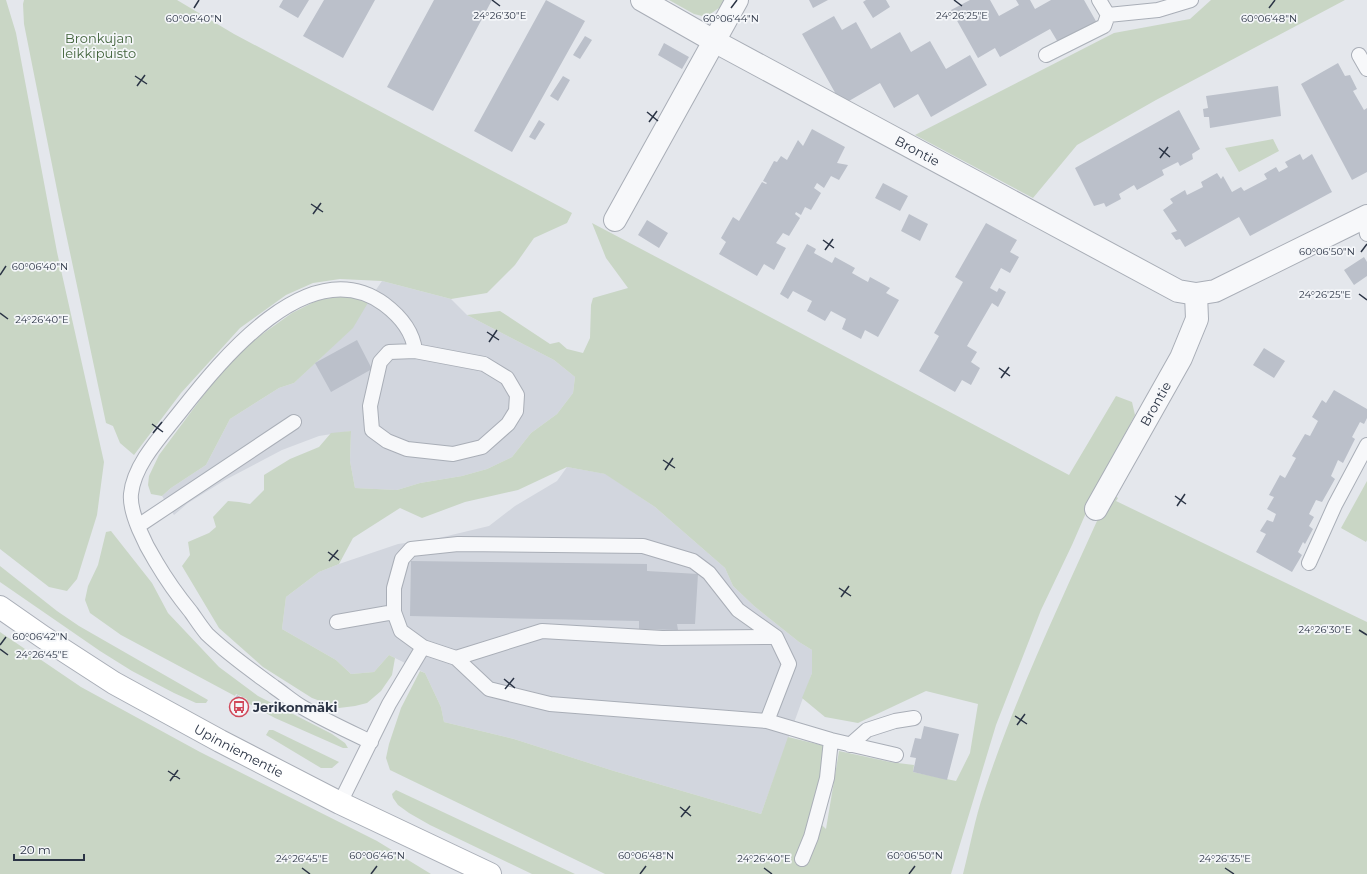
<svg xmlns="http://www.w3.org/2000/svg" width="1367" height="874" viewBox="0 0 1367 874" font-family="Montserrat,sans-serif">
	<rect width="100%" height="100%" fill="#e4e7ec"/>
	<path fill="#d2d6de" d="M382,281L451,299L467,315L554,360L575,377L573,393L557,414L531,433L512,457L487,469L462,476L420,483L397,490L355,488L350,461L351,431L319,436L282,450L225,480L188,503L174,515L162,496L171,488L206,465L230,419L279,388L294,383L352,328L362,310Z
		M567,467L606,474L655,507L725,568L733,586L754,606L799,642L812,650V673L761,814L614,771L514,739L444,722L441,707L425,673L389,655L374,672L351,674L336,660L282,629L286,597L319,572L339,564L398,544L439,538L489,526L515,506L557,481Z"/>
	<path fill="#c9d6c5" d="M0,0H6L16,33L57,252L104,462L97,515L77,579L67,591L49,587L0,549Z
		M24,0H177L234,34L572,213L567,223L534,238L515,265L487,293L451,299L382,281L340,279L313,283L286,295L240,328L181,393L134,455L120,443L113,426L106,423L61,210L24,24L23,4Z
		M669,0H725L719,8L706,17L694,14Z
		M1211,0H1345L1156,100L1077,145L1033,198L915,135L1114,33L1190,19Z
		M1273,139L1279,151L1239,172L1225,148Z
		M592,223L1069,475L1116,396L1132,402L1135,415L1096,490L1072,545L1041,610L996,725L951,874H605L390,770L386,758L389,744L401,708L420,671L425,673L441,707L444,722L514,739L614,771L761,814L788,737L825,746L821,778L810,814L826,829L839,751L890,762L914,765L913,772L956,781L970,753L978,704L926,691L858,723L825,717L802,698L812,673V650L799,642L754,606L733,586L725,568L655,507L605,474L567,467L518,490L465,502L422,518L400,508L353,538L339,564L319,572L286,597L282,629L336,660L351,674L374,672L389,655L395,658L392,675L381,691L367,703L355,706L339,708L312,698L263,667L219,628L182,566L190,555L188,542L209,533L216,527L213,517L228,501L239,502L250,504L264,490V475L290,459L319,447L331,433L351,431L350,461L355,488L397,490L420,483L462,476L487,469L512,457L531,433L557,414L573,393L575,377L554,360L467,315L500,311L550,344L559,342L567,349L583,353L590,338L591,305L593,298L628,288L606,258Z
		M344,296L369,301L353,328L294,383L279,388L230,419L206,465L171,488L162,496L151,494L148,485L149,476L159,455L217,377L251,342L292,313L318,300Z
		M1367,481V540L1366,542L1341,528Z
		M1110,492L1118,498L1116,501L1367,622V874H963C970,847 975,818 984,792C1018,689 1066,591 1110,492Z
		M111,531L152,583L168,613L219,667L258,696L332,734L345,743L348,748H343L275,718L246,702L247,699L236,694L235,696L121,635L90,613L85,600L88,586L98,565L106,532Z
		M0,566L57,611L79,626L208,700L206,703H196L174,693L132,671L100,651L0,582Z
		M0,632L81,687L200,752L377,841L431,874H0Z
		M269,730H273L339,762L332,768H321L266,735Z
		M396,790L575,874H532L430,825L409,813L398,805L393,798L392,794Z"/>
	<path fill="#bbc0ca" d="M283,0H309L298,18L279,7Z
		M324,0H375L343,58L303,36Z
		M434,0H492L433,111L387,87Z
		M546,0L585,21L512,152L474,131Z
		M809,0H828L813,8Z
		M866,0H886L890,7L873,18L863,2Z
		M970,0H990L999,16L1019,5L1016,0H1030L1035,9L1051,0H1084L1097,23L1059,44L1050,29L1000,57L995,48L978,58L951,10Z
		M834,16L842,30L856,22L871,49L900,32L911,52L930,41L946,69L970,55L987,85L931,117L918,94L894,108L880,83L842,105L802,34Z
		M585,36L592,40L580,59L573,55Z
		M664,43L689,57L682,69L658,55Z
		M1338,63L1345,76L1350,75L1357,89L1353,91L1364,110L1367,108V172L1352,180L1301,84Z
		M563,76L570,80L558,101L550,96Z
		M1278,86L1281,116L1210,128L1209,117H1204L1203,109L1208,108L1206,96Z
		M1179,110L1200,149L1192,154L1193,159L1180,166L1178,162L1162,170L1164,175L1137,190L1134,185L1119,194L1121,199L1106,207L1104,203L1094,206L1075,168Z
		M539,120L545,124L535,140L529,137Z
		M812,129L845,147L837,163L848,165L839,180L831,176L824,188L817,183L814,188L821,193L811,210L805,207L801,215L796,212L795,214L800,218L789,236L783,233L776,243L786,248L774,270L764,264L757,276L719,254L726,242L721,238L733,217L739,221L762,182L766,184L767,183L763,181L774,161L777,162L781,156L787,160L798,140L803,146Z
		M1300,154L1303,160L1312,154L1332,192L1250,236L1239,217L1185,247L1180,239L1176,240L1171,233L1177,231L1163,210L1173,203L1170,199L1185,190L1187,195L1203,187L1201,182L1217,173L1221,179L1223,176L1232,192L1241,187L1244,191L1267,179L1264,174L1276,167L1279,172L1288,167L1285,162Z
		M883,183L908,196L900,211L875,198Z
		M909,214L928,224L920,241L901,231Z
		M647,220L668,233L659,248L638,235Z
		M986,223L1017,240L1010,252L1019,257L1010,273L1001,268L990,288L997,292L999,288L1006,292L998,307L992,303L967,346L977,352L971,362L980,368L971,385L962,380L955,392L919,371L939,336L934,333L963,282L955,277Z
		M807,244L816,249L814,253L832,263L835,257L855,268L852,273L868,282L870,277L890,288L886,293L899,300L878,337L865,330L861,339L842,329L846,319L831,311L825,321L807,311L812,301L793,291L788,299L780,294Z
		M1364,257L1367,262V276L1354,285L1344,270Z
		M357,340L372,369L331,392L315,363Z
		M1264,348L1285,361L1274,378L1253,365Z
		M1334,390L1367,409V418L1364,424L1360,422L1352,437L1355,439L1343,463L1338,460L1331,476L1335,479L1322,502L1316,500L1309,514L1314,517L1309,526L1313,529L1305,544L1303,542L1298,552L1302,555L1292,572L1256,552L1266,534L1260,531L1267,520L1273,522L1276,514L1267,509L1274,497L1269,495L1280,475L1285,478L1296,458L1292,456L1305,434L1310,436L1318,421L1312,417L1322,400L1326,403Z
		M411,561L647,564V571L698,574L695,624H677L678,630L639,629V621L410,616Z
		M237,695L245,700L243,704L235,699Z
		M924,726L959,734L947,780L913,772L916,758L910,757L915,738L921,739Z"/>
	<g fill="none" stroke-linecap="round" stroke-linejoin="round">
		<g stroke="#a9aeb7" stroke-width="16">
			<path id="service" d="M1099,0L1108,15L1158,10L1191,0
				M1046,55L1104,26L1108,15
				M1359,55L1367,69
				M1364,218L1367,234
				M415,351L484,364L507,378L517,395L516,411L508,424L482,447L453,454L407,449L387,441L372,430L370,406L380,362L389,352Z
				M138,526L294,422
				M1309,563L1335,505L1367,445
				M337,622L394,612
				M456,658L489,689L550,704L767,721L789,664L776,637L738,610L709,573L693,561L643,546L458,544L411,549L402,559L394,588V612L401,631L423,647L456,658L542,631L662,638L776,637
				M767,721L831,740L896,755
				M371,742C348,731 324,720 302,707C292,701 283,693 274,687C251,670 228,654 207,634C201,627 196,619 191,612C178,596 166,579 156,562C146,546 129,513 131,494C134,464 162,435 180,412C221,360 309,250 384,304C400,316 413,331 415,351
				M850,745L867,730L895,721L914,718
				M340,803L389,704L423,647
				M802,859L811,837L827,778L831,740"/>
		</g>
		<g stroke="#a9aeb7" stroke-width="24">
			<g id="minor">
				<path id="s1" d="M642,0L714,41L1178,291L1196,294L1215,291L1367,216"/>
				<path d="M615,220L737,0"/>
				<path id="s2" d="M1096,509L1181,358L1197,319L1196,294"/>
			</g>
		</g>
		<g stroke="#a9aeb7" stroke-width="24">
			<g id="secondary">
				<path id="s3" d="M0,607L43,637L114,683L220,741L340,803L490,874"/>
			</g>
		</g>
		<use href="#service" stroke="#f7f8fa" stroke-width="14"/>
		<use href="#minor" stroke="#f7f8fa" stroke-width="22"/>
		<use href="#secondary" stroke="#fff" stroke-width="22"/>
	</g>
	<path fill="none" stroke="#2b3445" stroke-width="1.5" d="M492,0L500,6M954,0L962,6M194,8L199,0M731,8L737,0M1269,8L1275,0M135,76L147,84M137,86L145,75M647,112L658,121M649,122L657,111M1159,148L1170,157M1160,158L1168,147M311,204L323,212M313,214L321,203M823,240L834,248M825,250L833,239M1361,252L1367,244M0,275L6,266M1359,294L1367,300M0,313L8,319M487,332L499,340M489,342L497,330M999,368L1010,376M1001,378L1009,367M152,424L163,432M153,433L162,422M663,460L675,468M665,470L673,458M1175,496L1186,504M1177,506L1185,494M328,552L339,560M329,561L338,550M839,588L851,596M841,597L849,586M1359,630L1367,635M0,645L6,637M0,649L8,655M504,679L515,688M505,689L514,678M1015,716L1027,724M1017,725L1025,714M168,771L180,779M170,781L178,770M680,807L691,816M681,817L690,806M302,868L310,874M764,868L772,874M1225,868L1234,874M371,874L377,866M640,874L646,866M909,874L915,866"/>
	<defs>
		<g id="bus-ring" transform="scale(1)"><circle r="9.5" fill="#f4f6f9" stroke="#d1495b" stroke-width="1.5"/><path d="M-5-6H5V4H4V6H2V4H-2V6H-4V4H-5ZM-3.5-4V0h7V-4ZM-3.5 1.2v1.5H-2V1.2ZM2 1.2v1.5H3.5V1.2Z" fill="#d1495b"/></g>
	</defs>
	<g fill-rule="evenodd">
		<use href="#bus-ring" x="239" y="707"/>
	</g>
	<g text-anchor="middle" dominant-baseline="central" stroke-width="3.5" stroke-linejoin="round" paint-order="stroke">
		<g font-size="13" fill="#3f6138" stroke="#f4f6f9">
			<text x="99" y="38">Bronkujan<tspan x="99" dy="15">leikkipuisto</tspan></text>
		</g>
		<g font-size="13" fill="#2b3445" stroke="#f4f6f9">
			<text stroke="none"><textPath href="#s1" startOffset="314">Brontie</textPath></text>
			<text stroke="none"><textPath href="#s2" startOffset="121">Brontie</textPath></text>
			<text stroke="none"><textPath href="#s3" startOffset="279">Upinniementie</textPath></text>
		</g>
		<g font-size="13" font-weight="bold" fill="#2b3445" stroke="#f4f6f9" text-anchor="start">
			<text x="253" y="707">Jerikonmäki</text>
		</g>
	</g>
	<g font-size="10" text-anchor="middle" fill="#2b3445" stroke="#f4f6f9" stroke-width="3.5" stroke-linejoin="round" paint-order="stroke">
		<text x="500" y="19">24°26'30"E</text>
		<text x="962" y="19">24°26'25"E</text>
		<text x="194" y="22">60°06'40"N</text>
		<text x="731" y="22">60°06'44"N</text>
		<text x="1269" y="22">60°06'48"N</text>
		<text x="1327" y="255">60°06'50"N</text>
		<text x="40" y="270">60°06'40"N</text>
		<text x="1325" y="298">24°26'25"E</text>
		<text x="42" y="323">24°26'40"E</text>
		<text x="1325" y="633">24°26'30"E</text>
		<text x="40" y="640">60°06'42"N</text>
		<text x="42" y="658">24°26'45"E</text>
		<text x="377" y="859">60°06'46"N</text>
		<text x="646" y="859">60°06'48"N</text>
		<text x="915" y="859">60°06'50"N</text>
		<text x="302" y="862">24°26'45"E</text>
		<text x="764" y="862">24°26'40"E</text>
		<text x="1225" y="862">24°26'35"E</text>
	</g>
	<path d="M14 854v6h70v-6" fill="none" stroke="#2b3445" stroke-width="2"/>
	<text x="20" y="854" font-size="12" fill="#2b3445" stroke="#f4f6f9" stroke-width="3" paint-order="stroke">20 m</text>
</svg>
